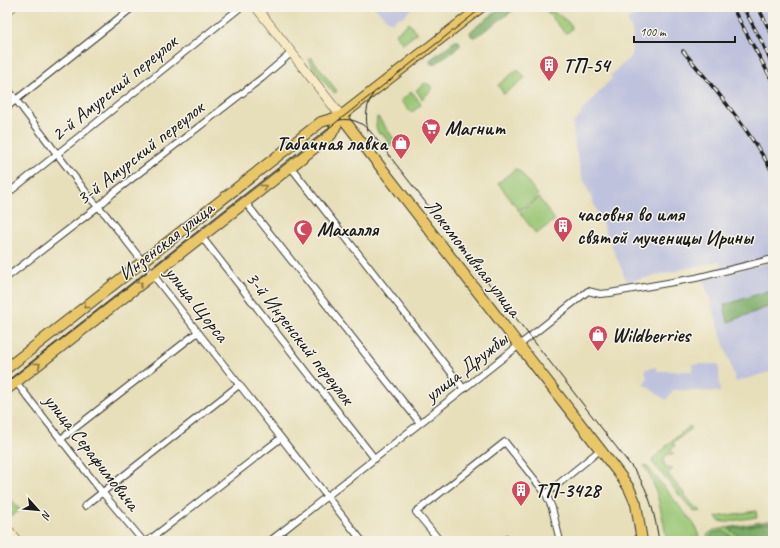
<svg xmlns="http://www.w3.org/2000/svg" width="780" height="548" viewBox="0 0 780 548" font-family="Caveat,sans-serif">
	<rect width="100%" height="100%" fill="#f7f3e8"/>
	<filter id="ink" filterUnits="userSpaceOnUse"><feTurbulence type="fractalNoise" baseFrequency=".025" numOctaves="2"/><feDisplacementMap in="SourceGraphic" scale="8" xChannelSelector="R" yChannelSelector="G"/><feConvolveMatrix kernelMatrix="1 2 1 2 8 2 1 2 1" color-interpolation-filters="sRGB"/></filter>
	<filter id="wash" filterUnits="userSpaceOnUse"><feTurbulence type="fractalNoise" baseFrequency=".012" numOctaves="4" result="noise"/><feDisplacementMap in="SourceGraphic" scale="16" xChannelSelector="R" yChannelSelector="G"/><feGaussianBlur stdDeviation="0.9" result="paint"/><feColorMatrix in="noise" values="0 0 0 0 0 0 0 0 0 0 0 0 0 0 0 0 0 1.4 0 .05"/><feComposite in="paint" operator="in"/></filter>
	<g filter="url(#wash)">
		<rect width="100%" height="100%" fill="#e7dfba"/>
		<path fill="#bfc2dd" d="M374,7H413L403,17L398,18L391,23Z
			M629,7H773V255L722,270L719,261L627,282L581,174L575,146L573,123L582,114L580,113L612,78L610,76L621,65L631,57L633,33L627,20L635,14Z
			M773,262V371L736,382L703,279Z
			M692,364H719L720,392L674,390L666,400L643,384L647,379L645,369L656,367L657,371H692Z"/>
		<path fill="#99c573" stroke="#5a7048" d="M543,7H546L566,20L572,27L571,30L567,33H565Z
			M409,23L417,33L403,44L395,34Z
			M311,57L337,91L335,93L330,89L310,63L309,61Z
			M518,69L525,78L504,94L498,85Z
			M425,83L430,85L432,90L422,99L416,90Z
			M411,92L413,93L421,104L420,106L411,113L401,101Z
			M377,117H378L397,143L388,147L387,145L389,143L382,133L379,134L376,128Z
			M515,169L519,170L538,195L536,199L519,211L498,183Z
			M539,198L555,220L536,234L520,213Z
			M690,426L692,428L673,443L675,446L670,450L674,454H669L664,457V464L667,468L673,469L668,474L694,506L701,511L695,512L692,510L653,463L652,459L665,448L667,445Z
			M646,465L694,524L698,531L699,541H667C663,520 657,483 644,466Z
			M7,494L20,510L12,516L7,513Z
			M756,511L757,517L725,522L719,521L716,517Z
			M773,520V541H705L708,534L714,530Z"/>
		<path fill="#7aaa65" stroke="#4b6340" d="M502,7H518L477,36L475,37L471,36L470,32L472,30Z
			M455,41H459L460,44V46L435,64H431L430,62L431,59Z
			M771,290L773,305L728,322L724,305Z
			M773,522V541H747L729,529Z
			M723,531L738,541H708L713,533Z"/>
	</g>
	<g filter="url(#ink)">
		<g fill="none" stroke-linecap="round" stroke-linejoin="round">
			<g stroke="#3a3934" stroke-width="8">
				<path id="street" d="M7,88L92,200L106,215L362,541
					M7,107L133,7
					M290,166L464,389
					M7,194L241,7
					M245,202L420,423
					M201,236L375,459
					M7,277L99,206L112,194L262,78L291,53
					M16,382L102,492L143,541
					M61,439L198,332
					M546,494L552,508L560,541
					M85,506L239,385
					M148,541L281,438
					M270,541L588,291L600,294L610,293L696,278L773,259
					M440,541L416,512L505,442L546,494L600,450
					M503,541L507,539"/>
			</g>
			<g stroke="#3a3934" stroke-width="10">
				<path id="secondary" d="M256,7L341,116
					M7,11L12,7
					M7,528L17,541"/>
			</g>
			<g stroke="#3a3934" stroke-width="12">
				<path id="primary" d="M341,116L620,475L629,488L636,504L642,541
					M7,368L321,122L341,116L481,7
					M7,389L331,135L341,116"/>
			</g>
			<use href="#street" stroke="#fff" stroke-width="6"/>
			<use href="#secondary" stroke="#f6e9c3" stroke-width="9"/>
			<use href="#primary" stroke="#e9c769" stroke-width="10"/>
			<path stroke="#1c1c1c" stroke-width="1" d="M339,120C352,118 361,122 370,131L635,471C650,492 655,516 659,541
				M368,131C365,118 366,105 373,94
				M7,381L483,7"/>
			<g stroke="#1c1c1c" stroke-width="3.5">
				<path id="rail" d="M732,7L773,82
					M743,7L763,44L773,67
					M758,7L773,37
					M683,51C716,90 748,128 773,173"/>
			</g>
			<use href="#rail" stroke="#f7f3e8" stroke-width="2" stroke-dasharray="6" stroke-linecap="butt"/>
		</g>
		<defs><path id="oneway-chevron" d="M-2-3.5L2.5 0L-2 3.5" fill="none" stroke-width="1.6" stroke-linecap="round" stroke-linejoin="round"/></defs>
		<g stroke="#827242">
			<use href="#oneway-chevron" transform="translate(264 187) rotate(-38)"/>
			<use href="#oneway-chevron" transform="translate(140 284) rotate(-38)"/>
			<use href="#oneway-chevron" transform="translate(86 306) rotate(142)"/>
			<use href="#oneway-chevron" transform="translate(38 365) rotate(-38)"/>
		</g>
	</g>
	<defs>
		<g id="building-pin" transform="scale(1)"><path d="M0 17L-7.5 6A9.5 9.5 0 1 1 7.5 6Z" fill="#d1495b" stroke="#f7f3e8"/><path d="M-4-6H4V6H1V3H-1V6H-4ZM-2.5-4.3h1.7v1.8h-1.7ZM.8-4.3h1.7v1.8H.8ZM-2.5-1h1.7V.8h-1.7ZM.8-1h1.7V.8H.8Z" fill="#fff"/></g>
		<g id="supermarket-pin" transform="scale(1)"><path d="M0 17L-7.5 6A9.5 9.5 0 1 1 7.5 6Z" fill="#d1495b" stroke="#f7f3e8"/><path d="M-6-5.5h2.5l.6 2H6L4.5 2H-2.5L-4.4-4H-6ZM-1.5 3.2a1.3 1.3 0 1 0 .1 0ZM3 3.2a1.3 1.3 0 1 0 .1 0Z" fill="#fff"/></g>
		<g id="shop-pin" transform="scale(1)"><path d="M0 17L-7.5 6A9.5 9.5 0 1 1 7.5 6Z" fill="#d1495b" stroke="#f7f3e8"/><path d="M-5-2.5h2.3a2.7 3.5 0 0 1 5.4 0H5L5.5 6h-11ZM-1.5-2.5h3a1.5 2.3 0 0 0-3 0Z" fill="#fff"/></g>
		<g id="mosque-pin" transform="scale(1)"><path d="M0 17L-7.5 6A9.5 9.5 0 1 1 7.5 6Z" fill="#d1495b" stroke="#f7f3e8"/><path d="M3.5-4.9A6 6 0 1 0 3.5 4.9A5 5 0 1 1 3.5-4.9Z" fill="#fff"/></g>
	</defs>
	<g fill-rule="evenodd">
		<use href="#building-pin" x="549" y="65"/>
		<use href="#supermarket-pin" x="431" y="128"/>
		<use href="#shop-pin" x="401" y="143"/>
		<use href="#building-pin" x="563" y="226"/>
		<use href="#mosque-pin" x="303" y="229"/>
		<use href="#shop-pin" x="598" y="335"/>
		<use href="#building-pin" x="521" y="490"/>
	</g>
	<g text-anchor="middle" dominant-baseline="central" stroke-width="3" stroke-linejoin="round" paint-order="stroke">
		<g font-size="20" font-weight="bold" fill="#1c1c1c" stroke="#f7f3e8" text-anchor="start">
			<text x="563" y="65">ТП-54</text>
			<text x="445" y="128">Магнит</text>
			<text x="387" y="143" text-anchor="end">Табачная лавка</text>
			<text x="577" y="214">часовня во имя<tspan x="577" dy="23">святой мученицы Ирины</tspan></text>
			<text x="317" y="229">Махалля</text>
			<text x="612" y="335">Wildberries</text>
			<text x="535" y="490">ТП-3428</text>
		</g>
		<g font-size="20" fill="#1c1c1c" stroke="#f7f3e8">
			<text transform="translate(114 88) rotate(-39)">2-й Амурский переулок</text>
			<text transform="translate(140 153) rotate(-38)">3-й Амурский переулок</text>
			<text transform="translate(166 241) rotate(-38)">Инзенская улица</text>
			<text transform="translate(473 258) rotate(52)">Локомотивная улица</text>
			<text transform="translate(197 304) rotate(52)">улица Щорса</text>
			<text transform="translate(300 338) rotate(52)">3-й Инзенский переулок</text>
			<text transform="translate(466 367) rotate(-38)">улица Дружбы</text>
			<text transform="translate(92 452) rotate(52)">улица Серафимовича</text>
		</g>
	</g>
	<rect width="780" height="548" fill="none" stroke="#f7f3e8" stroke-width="24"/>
	<g transform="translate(38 510) rotate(117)" stroke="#f7f3e8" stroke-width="3" paint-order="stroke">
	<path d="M0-3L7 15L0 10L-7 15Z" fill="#1c1c1c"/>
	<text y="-6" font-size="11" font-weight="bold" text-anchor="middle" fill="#1c1c1c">N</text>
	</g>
	<path d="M634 36v6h101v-6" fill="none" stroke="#1c1c1c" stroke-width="2"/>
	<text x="640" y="36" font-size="12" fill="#1c1c1c" stroke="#f7f3e8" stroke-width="3" paint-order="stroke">100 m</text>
</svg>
